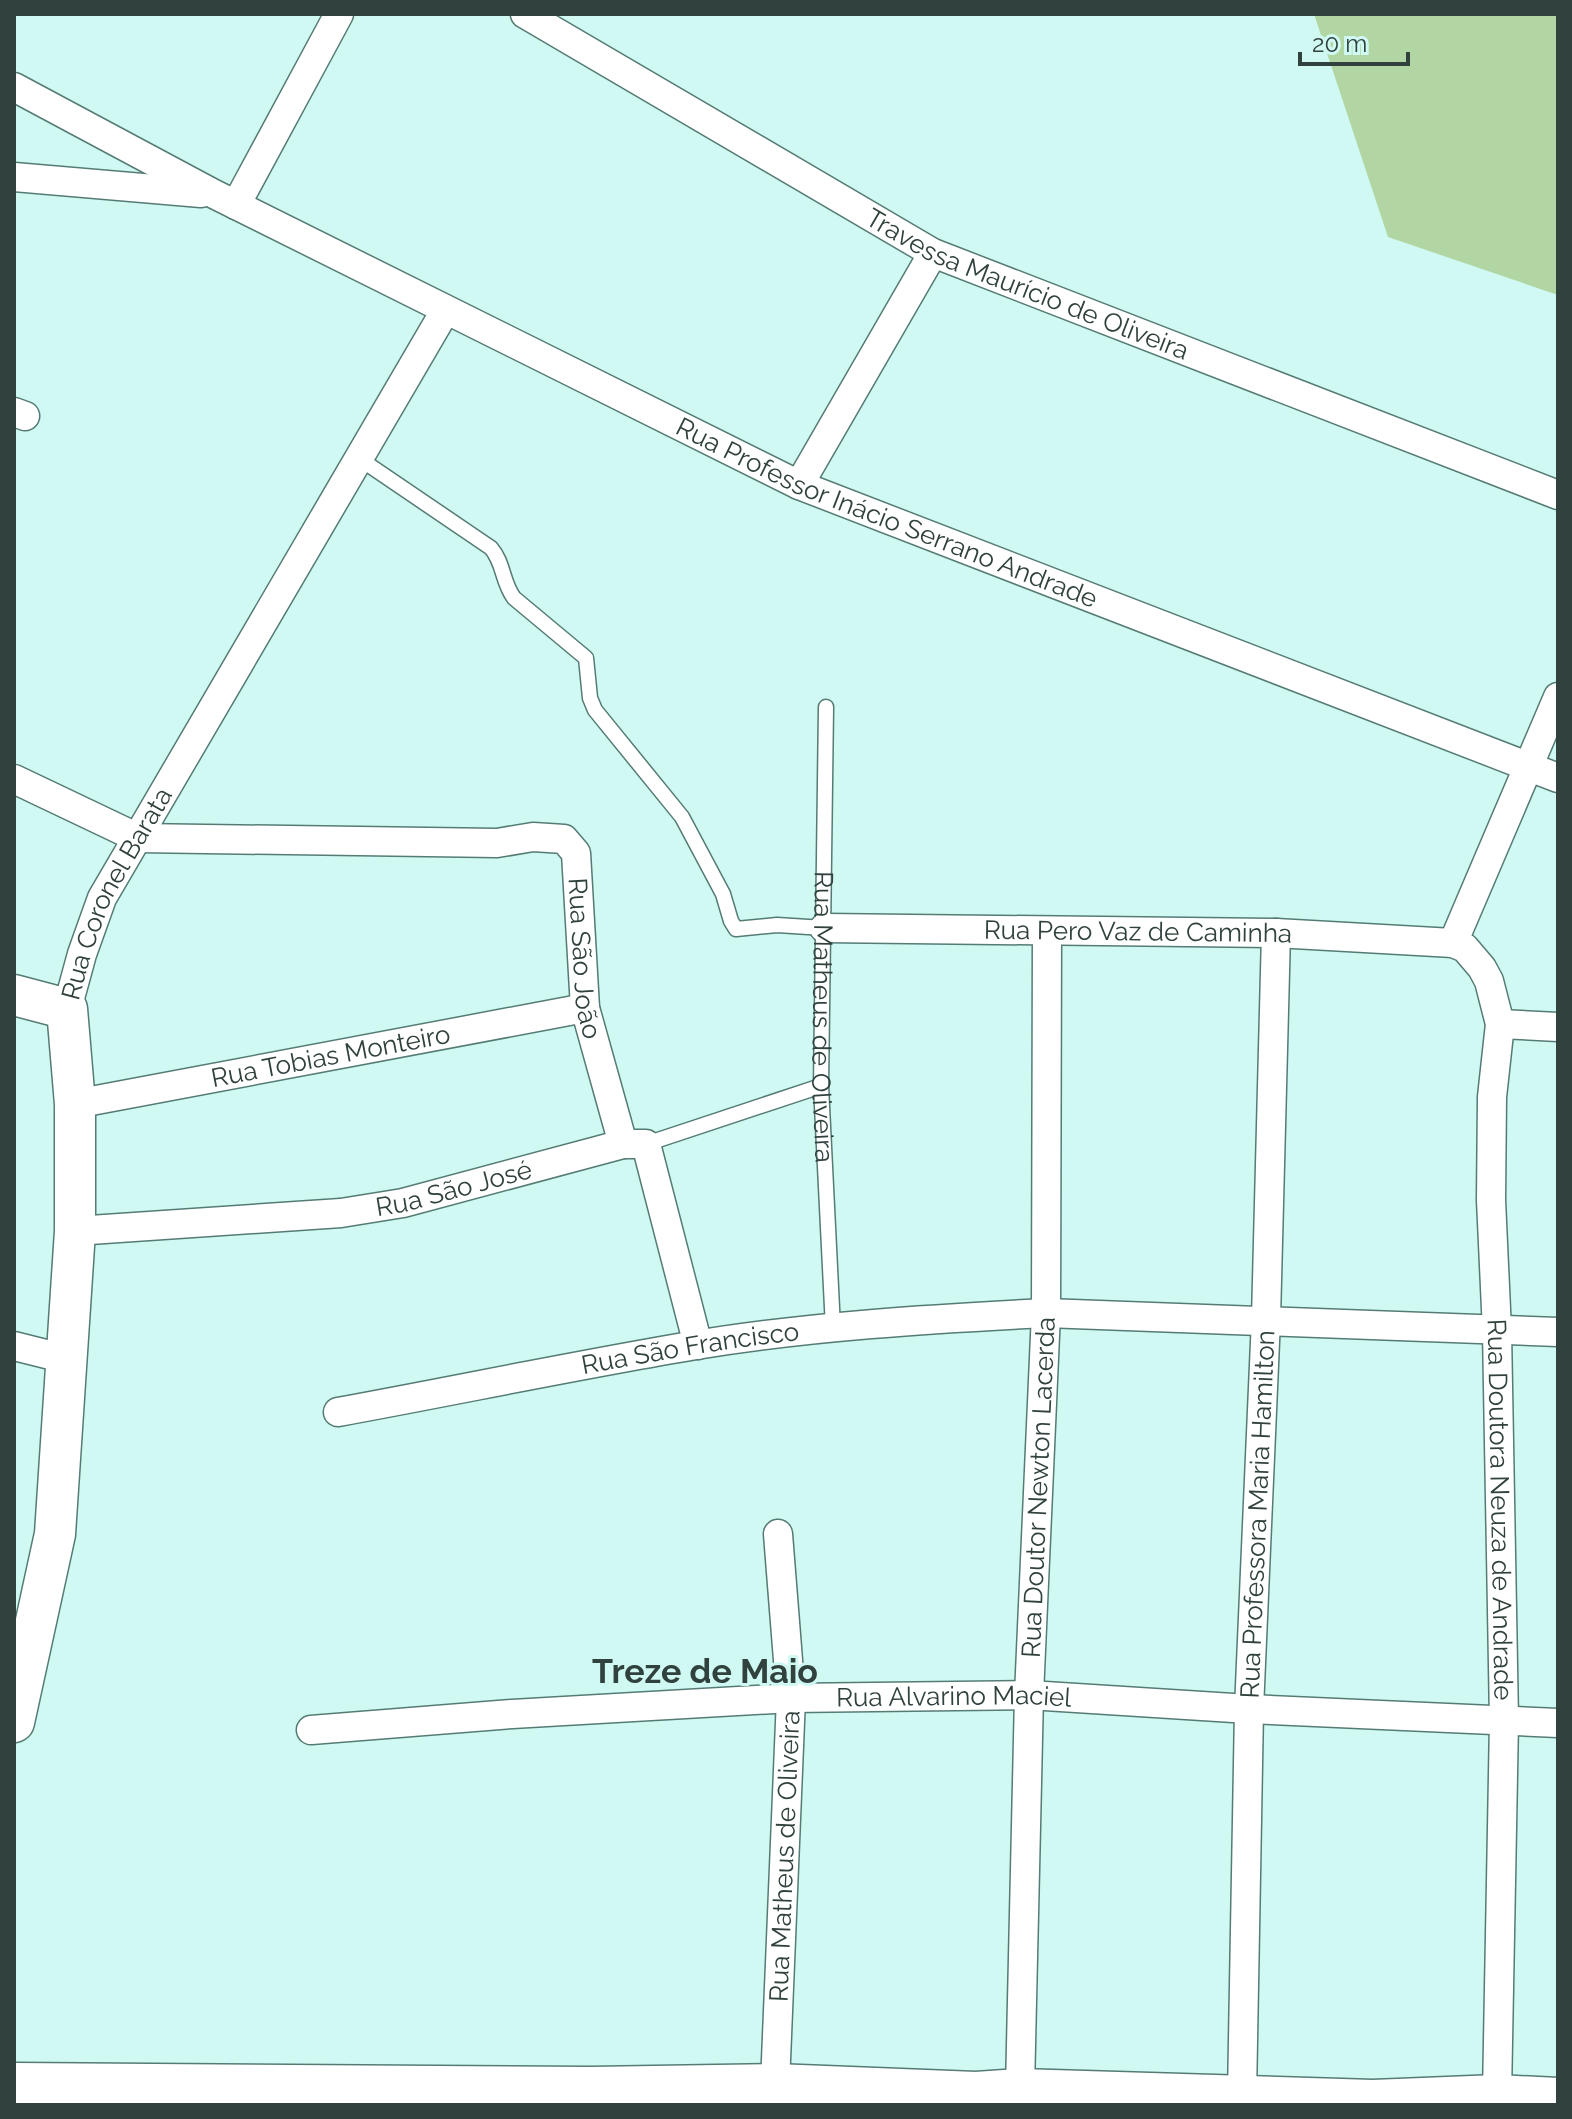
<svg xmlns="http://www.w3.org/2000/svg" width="1572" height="2119" viewBox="0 0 1572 2119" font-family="Raleway,sans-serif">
	<rect width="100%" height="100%" fill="#cff9f2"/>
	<path fill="#b2d6a3" d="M1314,14H1558V295L1388,237Z"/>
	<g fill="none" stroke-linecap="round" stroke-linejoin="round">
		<g stroke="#557b75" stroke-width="17">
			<g id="lane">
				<path d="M360,459L491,548C504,563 502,582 514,598L586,658L590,698L595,710L682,817L723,894L731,921L736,929L777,925L824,928"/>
				<path id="s1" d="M826,707L821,1086L833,1328"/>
				<path d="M646,1144L821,1086"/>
			</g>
		</g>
		<g stroke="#557b75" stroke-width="31">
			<g id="street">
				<path id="s2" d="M525,14L933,253L1558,495"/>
				<path id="s3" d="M14,87L214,194L799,485L1558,778"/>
				<path d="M14,177L201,193"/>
				<path d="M236,205L339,14"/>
				<path d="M14,412L25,416"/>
				<path d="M799,485L933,253"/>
				<path id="s4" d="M14,779L138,838L497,843L533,837L564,839L576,853L585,1008L623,1144"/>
				<path id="s5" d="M824,928L1276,933L1453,943L1465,948L1482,968L1489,981L1500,1024L1492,1097L1491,1200L1497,1331L1504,1721L1497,2095"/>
				<path d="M1453,943L1558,697"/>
				<path id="s6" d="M67,1009L82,954L102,898L445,311"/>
				<path d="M1500,1024L1558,1027"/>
				<path id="s7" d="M75,1104L585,1008"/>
				<path id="s8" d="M75,1231L341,1213L403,1203L623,1144H646L698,1345"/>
				<path d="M14,1346L66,1359"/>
				<path id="s9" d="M338,1412C458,1390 577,1365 696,1345C812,1326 930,1319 1046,1313L1558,1332"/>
				<path id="s10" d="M311,1730L512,1714L791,1698L1029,1695L1249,1709L1558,1723"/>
				<path id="s11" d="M775,2084L791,1698L778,1534"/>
				<path id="s12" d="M1020,2089L1029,1695L1046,1313L1047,932"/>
				<path id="s13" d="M1242,2096L1249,1709L1266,1319L1276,933"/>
			</g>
		</g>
		<g stroke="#557b75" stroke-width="43">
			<path id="secondary" d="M14,995L67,1009L75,1104V1231L55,1534L14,1722
				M14,2083L591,2087L775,2084L976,2092L1020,2089L1373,2100L1497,2095L1558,2098"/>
		</g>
		<use href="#lane" stroke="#fff" stroke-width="14"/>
		<use href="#street" stroke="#fff" stroke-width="28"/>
		<use href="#secondary" stroke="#fff" stroke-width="40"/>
	</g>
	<g text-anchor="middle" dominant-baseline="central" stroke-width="6" stroke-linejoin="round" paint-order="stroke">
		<g font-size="26" fill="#30413e" stroke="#cff9f2">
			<text stroke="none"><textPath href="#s2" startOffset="572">Travessa Maurício de Oliveira</textPath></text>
			<text stroke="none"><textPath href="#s3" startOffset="972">Rua Professor Inácio Serrano Andrade</textPath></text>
			<text stroke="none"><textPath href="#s6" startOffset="126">Rua Coronel Barata</textPath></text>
			<text stroke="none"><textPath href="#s5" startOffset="314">Rua Pero Vaz de Caminha</textPath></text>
			<text stroke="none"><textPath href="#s4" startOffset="688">Rua São João</textPath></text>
			<text stroke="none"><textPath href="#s1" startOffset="310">Rua Matheus de Oliveira</textPath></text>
			<text stroke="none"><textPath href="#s7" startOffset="260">Rua Tobias Monteiro</textPath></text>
			<text stroke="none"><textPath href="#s8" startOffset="382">Rua São José</textPath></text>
			<text stroke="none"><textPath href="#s9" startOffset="358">Rua São Francisco</textPath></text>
			<text stroke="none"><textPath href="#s12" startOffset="602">Rua Doutor Newton Lacerda</textPath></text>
			<text stroke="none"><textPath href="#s5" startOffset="1214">Rua Doutora Neuza de Andrade</textPath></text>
			<text stroke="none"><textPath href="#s13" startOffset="582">Rua Professora Maria Hamilton</textPath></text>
			<text stroke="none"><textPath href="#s10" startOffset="644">Rua Alvarino Maciel</textPath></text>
			<text stroke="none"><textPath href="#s11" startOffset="228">Rua Matheus de Oliveira</textPath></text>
		</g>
		<g font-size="34" font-weight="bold" fill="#30413e" stroke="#cff9f2">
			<text x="705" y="1671">Treze de Maio</text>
		</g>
	</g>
	<rect width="1572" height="2119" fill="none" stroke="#30413e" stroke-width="32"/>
	<path d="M1300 52v12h108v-12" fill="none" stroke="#30413e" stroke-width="4"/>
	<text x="1312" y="52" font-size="24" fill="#30413e" stroke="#cff9f2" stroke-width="6" paint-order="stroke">20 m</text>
</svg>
